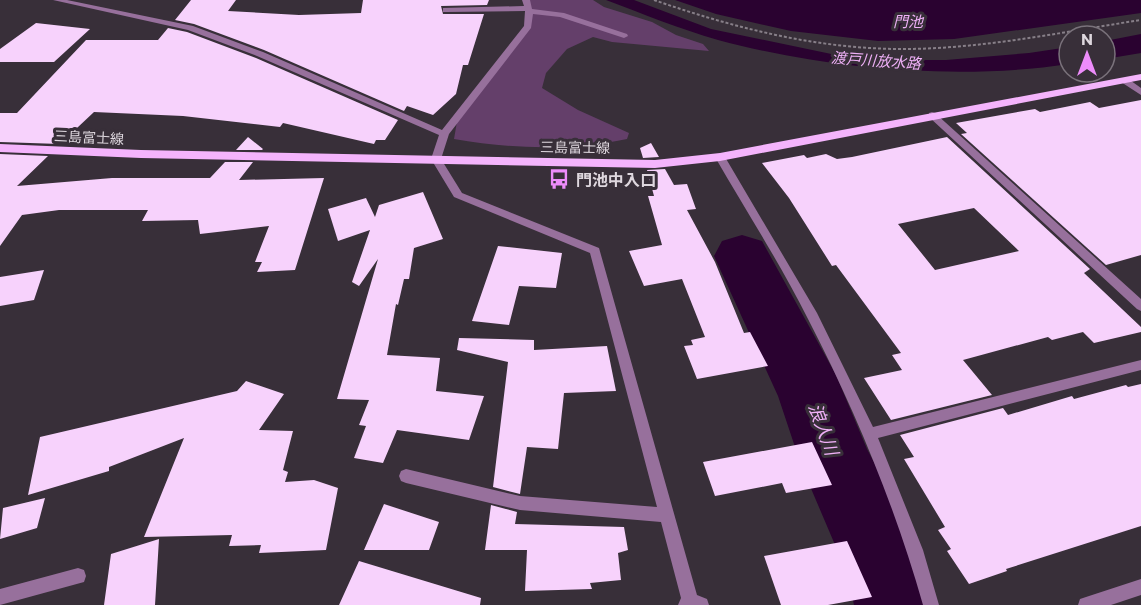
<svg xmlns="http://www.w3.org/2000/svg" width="1141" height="605" viewBox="0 0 1141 605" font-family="Commissioner,'Noto Sans JP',sans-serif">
	<rect width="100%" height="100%" fill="#382f39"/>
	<path fill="#643f6a" d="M530,0H593L604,7L652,22L676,35L703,44L709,51L612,42L593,37L567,49L546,73L542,88L578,110L629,133L627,139C569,151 511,149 454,139L459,110L509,50L529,20Z"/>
	<path fill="#2a0230" d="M606,0H634L711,29L860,60H946L1029,53L1069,47V64C958,81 826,69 718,40C680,29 643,14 606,0Z
		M675,0H1141V13L954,39L878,41L791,31L716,14Z
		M1141,34V53L1105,59V41Z"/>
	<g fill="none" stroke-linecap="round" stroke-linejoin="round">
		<path fill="#2a0230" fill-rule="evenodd" d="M742,235L762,241L836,375L867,449L916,542L938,605H854L847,573L801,465L778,396L714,256L722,241Z"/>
	</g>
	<path fill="#f7d2fc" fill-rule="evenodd" d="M191,0H236L228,11L299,15L361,13L363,0H489L487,5L441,6L443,14H484L468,65H463L456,94L433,115L407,106L404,111L264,50L194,24L175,20Z
		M36,23L90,29L54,62H0V49Z
		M168,28L187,32L256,58L398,120L385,140H376L374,144L283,123L280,127L183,116L94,112L60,144L0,142V113H17L86,40H158Z
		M1141,100V255L1106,265L961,134L967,133L956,123L1035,109L1040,112L1090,102L1099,108Z
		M248,137L263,149L262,150H236Z
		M947,137L1090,269L1084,273L1141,327V332L1094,343L1083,332L1052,340L1048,337L963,360L992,395L891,420L864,378L902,370L892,355L901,353L836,265L832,266L789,198L762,163L804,155L807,158L826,154L837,159L852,157ZM974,208L1019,251L935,270L898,224Z
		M651,143L659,157L643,158L640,148Z
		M0,154L48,156L17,186L112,178H210L225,162H253L239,180L324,178L295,270L257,272L262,262H255L269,226L200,234L198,220L142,221L148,210H59L22,215L0,246Z
		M665,169L674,185L687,184L696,209L687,210L715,262L744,333L750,332L768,366L697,379L684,346L693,345L691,340L705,337L682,279L644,286L629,251L662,245L648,196H654L647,170Z
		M423,192L443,239L414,248L409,279H404L398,305L396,304L387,355L440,358L436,391L484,396L469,440L397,430L383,463L354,458L366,426L359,425L369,400L337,399L378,259L359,286L352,282L370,230L338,241L328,209L366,198L375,217L379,205Z
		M498,246L562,253L556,288L519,286L509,325L472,321Z
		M44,270L34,300L0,306V277Z
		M459,338L534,340V350L607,346L616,391L564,393L558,449L527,447L520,494L493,487L508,362L457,350Z
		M246,381L284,394L259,430L293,431L283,470L288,472L285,482L314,480L338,488L326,550L259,553L261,545L229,546L232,535L144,537L184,438L109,467V471L28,495L40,437L237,391Z
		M1141,384V526L1006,569L1007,571L969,584L947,551L951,549L938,530L945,527L904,459L914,457L900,435L1003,408L1008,415L1072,396L1074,399L1126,385L1128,387Z
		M812,442L832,485L786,493L782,483L715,496L703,462Z
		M45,498L37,528L0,539L3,508Z
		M384,504L439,522L429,550H364Z
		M491,505L517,512L515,524L624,527L628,550L618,553L621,580L590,583L592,589L525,591L527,550H485Z
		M159,539L155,605H104L111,554Z
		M847,541L872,597L828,605H781L764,556Z
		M359,561L481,598L480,605H339Z"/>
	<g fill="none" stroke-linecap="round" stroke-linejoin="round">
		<path stroke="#877f88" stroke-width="2" stroke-dasharray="3 2" stroke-linecap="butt" d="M654,0C734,28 817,49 902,49C983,49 1062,32 1141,20"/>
		<path fill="#97709c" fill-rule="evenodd" d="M53,0H67L193,26L263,52L442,130L524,26L525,11L446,12H443V8L524,6L522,0H530L532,9L564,13L627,34L628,36L624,38L560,17L533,14L531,28L449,134L441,159L462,193L599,248L697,595L707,599L709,605H678L681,598L661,522L520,510L406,483L401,481L399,476L401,471L406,469L520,496L657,507L590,253L454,197L431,159L439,135L257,56L188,30Z
			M1121,78H1127L1141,88V95L1121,82Z
			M932,112L935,113L1141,299V311L1137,309L929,117V113Z
			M720,154L725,157L817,313L873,427L1141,360V370L878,438L923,550L939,605H923C895,506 855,410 808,319C780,263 746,211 715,157Z
			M78,568L84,570L86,576L84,582L0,605V589Z
			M1141,579V595L1111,605H1078L1080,599L1086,597Z"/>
		<path fill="#f4b4fc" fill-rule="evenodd" d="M1141,74V80L720,161L655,168L141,158L0,152V144L141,150L655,160L720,153Z"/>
	</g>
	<defs>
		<g id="bus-bare" transform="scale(1.62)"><path d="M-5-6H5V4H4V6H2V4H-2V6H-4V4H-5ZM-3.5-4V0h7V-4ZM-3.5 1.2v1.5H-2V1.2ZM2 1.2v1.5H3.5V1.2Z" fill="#ed8cfa" stroke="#382f39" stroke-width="2.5" paint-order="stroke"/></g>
	</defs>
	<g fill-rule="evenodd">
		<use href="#bus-bare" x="559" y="179"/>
	</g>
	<g text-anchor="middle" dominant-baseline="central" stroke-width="6" stroke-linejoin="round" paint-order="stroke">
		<g font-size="14" fill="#ded7de" stroke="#382f39">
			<text transform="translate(89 137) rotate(3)">三島富士線</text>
			<text transform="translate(575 147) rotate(1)">三島富士線</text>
		</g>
		<g font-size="15" font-style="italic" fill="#efb0f7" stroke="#382f39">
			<text x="908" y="21">門池</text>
			<text transform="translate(876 60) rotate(4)">渡戸川放水路</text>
		</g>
		<g font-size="16" font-weight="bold" fill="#ded7de" stroke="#382f39" text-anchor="start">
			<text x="576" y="179">門池中入口</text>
		</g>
		<g font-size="18" font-style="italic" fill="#efb0f7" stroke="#382f39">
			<text transform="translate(824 429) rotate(70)">浪人川</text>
		</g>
	</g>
	<g transform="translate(1087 54)"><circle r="28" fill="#382f39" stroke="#7a727b" stroke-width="1.5"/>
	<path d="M0-4.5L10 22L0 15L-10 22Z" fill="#ed8cfa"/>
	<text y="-9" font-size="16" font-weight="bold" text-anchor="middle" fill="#ded7de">N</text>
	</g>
</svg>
